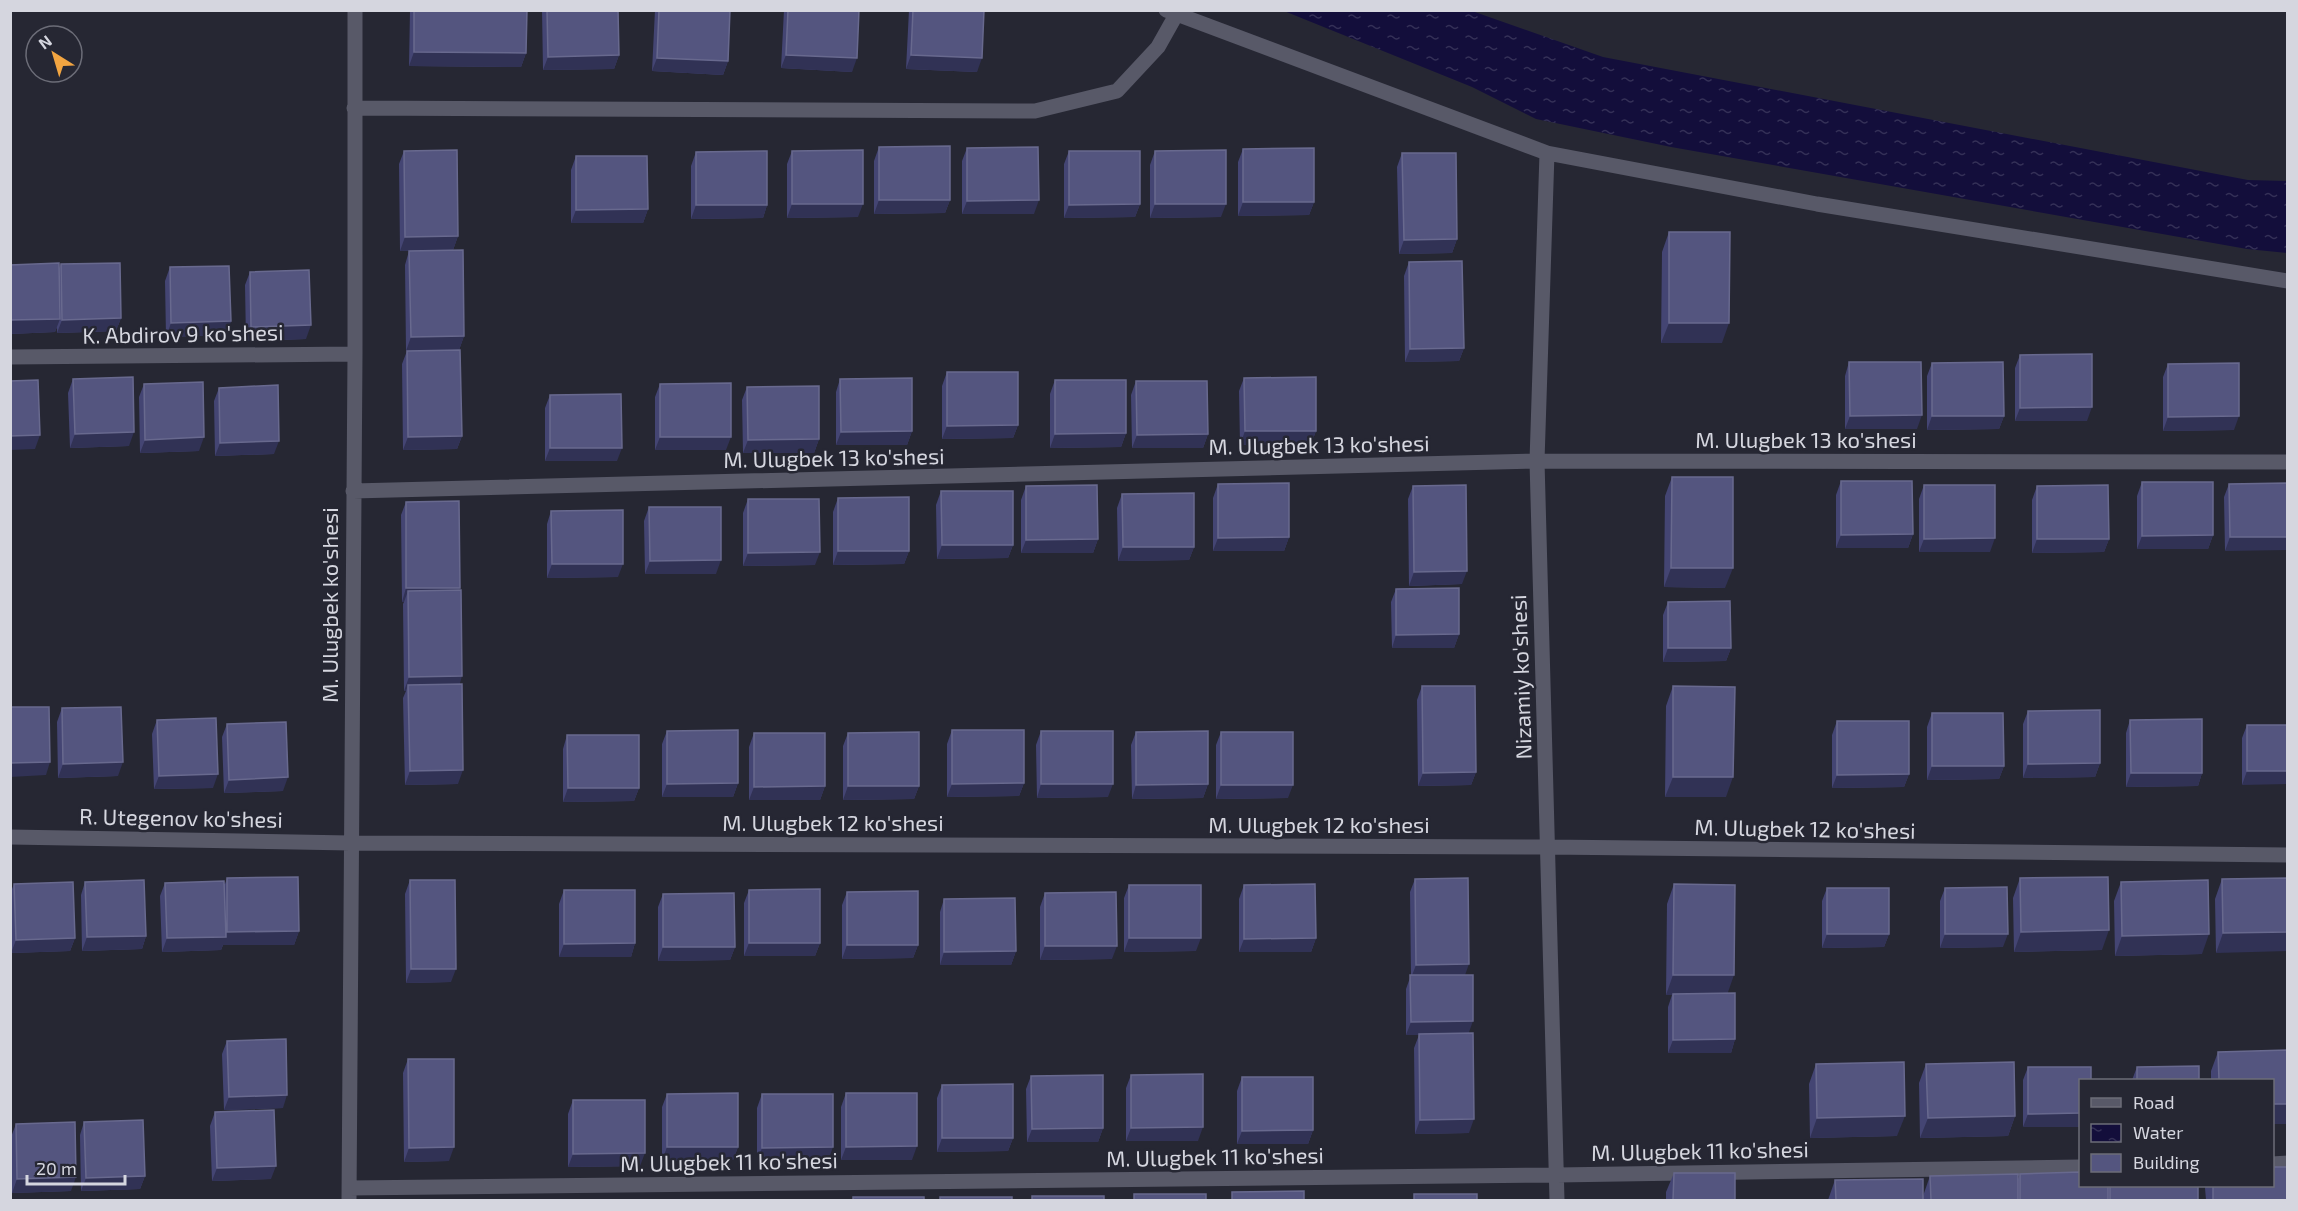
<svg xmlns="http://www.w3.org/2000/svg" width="2298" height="1211" viewBox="0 0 2298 1211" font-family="'Exo 2',sans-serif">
	<defs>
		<pattern id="water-ripples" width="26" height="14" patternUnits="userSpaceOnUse" patternTransform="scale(1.5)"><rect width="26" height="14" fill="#130e3b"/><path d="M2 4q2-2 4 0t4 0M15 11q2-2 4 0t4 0" fill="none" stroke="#343057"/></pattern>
	</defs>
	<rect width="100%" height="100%" fill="#262733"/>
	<path fill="url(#water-ripples)" d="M1284,11H1472L1603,57L2248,180L2287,181V253L2247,249L1671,147L1536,119L1472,87Z"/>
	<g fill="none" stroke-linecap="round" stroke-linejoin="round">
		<path stroke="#585968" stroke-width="15" d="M1166,10L1547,153L1817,204L2288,281
			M354,108L1035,111L1117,91L1158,47L1176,15
			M1547,153L1537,461L1557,1200
			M10,357L355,354
			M353,491L1537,461L2288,462
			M10,837L350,843L1547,847L2288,855
			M2272,1164L2288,1163
			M349,1188L1557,1175L2080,1167
			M349,1200L355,354V10"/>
	</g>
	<path fill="#444573" d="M410,10H527L526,53L521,67L409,66Z
		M542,10H618L619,55L614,69L543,70Z
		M655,10H730L728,61L723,75L652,71Z
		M784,10H859L852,72L781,68Z
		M909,10H984L977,72L906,69Z
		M879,147L950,200L945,213L874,214V161Z
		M967,148L1034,214H962V161Z
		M1243,149L1314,202L1309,215L1238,216V162Z
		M404,151L458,236L453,250L400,251L399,164Z
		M792,151L858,217L787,218V164Z
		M1069,151L1140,204L1135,217L1064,218V164Z
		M1155,151L1221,217L1150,218V165Z
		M696,152L767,205L763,218L691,219V166Z
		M1402,153L1457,239L1452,253L1399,254L1397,167Z
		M576,156L648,209L643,223H571V170Z
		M1669,232L1722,343H1661L1662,252Z
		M409,251L464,336L459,350L462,436L457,449L403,450L402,364L407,351H406L405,265Z
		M1409,262L1464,348L1459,361L1405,362L1404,276Z
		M61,264L121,318L116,331L57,333V327L55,332L10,334V265L59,268Z
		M170,267L231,321L226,335L166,337L165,281Z
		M250,272L306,339L246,341L245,285Z
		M2020,355L2087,421H2015V368Z
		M1849,362L1917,429H1845V376Z
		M1932,363L2004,416L1999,429L1927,430V376Z
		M2168,364L2234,430L2163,431V377Z
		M947,372L1018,425L1013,438L942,439V386Z
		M1244,378L1316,431L1311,444L1240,445L1239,391Z
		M73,379L129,446L70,448L68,393Z
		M840,379L912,431L907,445H836V392Z
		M1055,380L1126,433L1121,447L1050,448V394Z
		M1136,381L1208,434L1203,448H1132L1131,395Z
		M144,384L199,451L140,453L139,397Z
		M660,384L726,450H655V397Z
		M747,387L819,439L814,453H743L742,400Z
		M219,388L274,454L215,456L214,401Z
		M550,395L617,461H545V408Z
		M1672,477L1725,588L1664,587L1665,496Z
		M1841,481L1913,534L1908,548H1836V495Z
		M2142,482L2213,535L2208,549H2137V496Z
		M2288,483L2225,551L2224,497L2229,484Z
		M1218,484L1289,537L1284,551H1213V498Z
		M1924,485L1990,552H1919V499Z
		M1026,486L1098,539L1093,553H1021V500Z
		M1413,486L1462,584L1409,586L1408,499Z
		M2037,486L2109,539L2104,552L2032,553V500Z
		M941,491L1013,545L1008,558L937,559L936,505Z
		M1122,494L1194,547L1189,560L1118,561L1117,508Z
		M838,498L909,551L904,564L833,565V512Z
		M748,499L815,565L743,566V513Z
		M406,502L459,590L460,684L458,784L405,785L403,698L406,691H404L403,604L404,602H402L401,515Z
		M649,507L716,574H645L644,521Z
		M551,511L618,577L547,578V524Z
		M1396,589L1459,634L1454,648H1392L1391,602Z
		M1668,602L1731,648L1726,661L1663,662V615Z
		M1422,686L1476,772L1471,785L1418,786L1417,700Z
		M1673,686L1726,797H1665L1666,706Z
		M62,708L118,776L58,778L57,722Z
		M2028,711L2100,763L2095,777L2023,778V724Z
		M1932,713L2004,766L1999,779L1927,780V727Z
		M157,720L213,788L154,789L152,734Z
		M2130,720L2202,773L2198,786L2126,787V733Z
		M1837,721L1909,774L1904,787L1832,788V735Z
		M227,724L283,791L224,793L222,737Z
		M2247,725H2288L2242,785V738Z
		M952,730L1024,783L1019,796L947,797V744Z
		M667,731L738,783L733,797H662V744Z
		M1041,731L1108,797L1037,798L1036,745Z
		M1136,732L1208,784L1203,798L1132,799L1131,745Z
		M1221,732L1288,798L1216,799V745Z
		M754,733L825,786L820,800H749V747Z
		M848,733L919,786L914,799L843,800V746Z
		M567,735L639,788L634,801L563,802V749Z
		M227,878L299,931L294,945H223L221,950L162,952L160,896L165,883L225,884Z
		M2020,878L2102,950L2014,952L2013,898Z
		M2288,878L2216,953L2215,899L2222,879Z
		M1415,879L1465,975L1469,1033V1133L1415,1134L1414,1048L1419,1035H1406V989L1411,975L1410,892Z
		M410,880L451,982L406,983L405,894Z
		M85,882L146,936L142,949L82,951L81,895Z
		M2121,882L2202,954L2115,956L2114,901Z
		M14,884L75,938L70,951L11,953L10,894Z
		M1674,884L1728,993L1735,1039L1731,1053H1668V1007L1672,995H1666L1667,904Z
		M1129,885L1196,951L1124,952V898Z
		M1244,885L1316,938L1311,952H1239V899Z
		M1827,888L1889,934L1884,947L1822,948V901Z
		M1945,888L2003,947L1940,948V901Z
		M564,890L635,943L631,957H559V904Z
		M749,890L820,943L815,956H744V903Z
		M847,892L918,945L913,958L842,959V905Z
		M1045,893L1112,959L1040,960V907Z
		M663,894L735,947L730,960L658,961V907Z
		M944,899L1016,951L1011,965H940V912Z
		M227,1041L283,1108L224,1110L222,1054Z
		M2218,1052L2272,1080H2211V1071Z
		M408,1059L449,1161L404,1162L403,1073Z
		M1816,1064L1897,1136L1810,1138L1809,1084Z
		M1926,1064L2015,1116L2008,1136L1920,1138L1919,1083Z
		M2028,1067H2091L2023,1127V1080Z
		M2137,1067L2199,1080H2132Z
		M1131,1075L1198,1141H1126V1088Z
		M1031,1076L1103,1128L1098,1142H1027L1026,1089Z
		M1242,1077L1313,1130L1308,1144H1237V1091Z
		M942,1085L1013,1138L1008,1151L937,1152V1098Z
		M846,1093L912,1160H841V1107Z
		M667,1094L738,1147L733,1160L662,1161V1107Z
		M762,1094L828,1161H757V1108Z
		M573,1100L640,1166L568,1167V1114Z
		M215,1112L271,1179L212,1181L210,1126Z
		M84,1122L145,1176L140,1189L81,1191L80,1135Z
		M16,1124L71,1191L12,1193L11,1137Z
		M1674,1173L1735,1200H1666V1192Z
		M2020,1174L2080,1185H2198V1200H1923V1196L1930,1176L2018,1179Z
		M1835,1180L1923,1200H1828Z
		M2206,1185H2272L2288,1200H2206L2205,1188Z"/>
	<path fill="#313255" d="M414,52L526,53L521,67L409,66Z
		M619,55L614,69L543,70L548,57Z
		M786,55L857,58L852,72L781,68Z
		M911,55L982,58L977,72L906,69Z
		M657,58L728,61L723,75L652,71Z
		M879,200H950L945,213L874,214Z
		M1039,200L1034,214H962L967,201Z
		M1243,202H1314L1309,215L1238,216Z
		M792,204H863L858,217L787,218Z
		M1140,204L1135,217L1064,218L1069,205Z
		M1155,204H1226L1221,217L1150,218Z
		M696,205H767L763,218L691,219Z
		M648,209L643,223H571L576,210Z
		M458,236L453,250L400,251L405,237Z
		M1457,239L1452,253L1399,254L1404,240Z
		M121,318L116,331L57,333L62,320Z
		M60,319L55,332L10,334V320Z
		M231,321L226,335L166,337L171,323Z
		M1669,323H1729L1722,343H1661Z
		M311,325L306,339L246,341L251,327Z
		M464,336L459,350L406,351L411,337Z
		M1464,348L1459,361L1405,362L1410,349Z
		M2092,407L2087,421H2015L2020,408Z
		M1922,415L1917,429H1845L1850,416Z
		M1932,416H2004L1999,429L1927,430Z
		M2239,416L2234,430L2163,431L2168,417Z
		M1018,425L1013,438L942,439L947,426Z
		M912,431L907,445H836L841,432Z
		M1245,431H1316L1311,444L1240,445Z
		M134,432L129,446L70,448L75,434Z
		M1126,433L1121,447L1050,448L1055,434Z
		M1208,434L1203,448H1132L1137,435Z
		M40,435L35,449L10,450V436Z
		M462,436L457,449L403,450L408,437Z
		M204,437L199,451L140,453L145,440Z
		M660,437H731L726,450H655Z
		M819,439L814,453H743L748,440Z
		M279,441L274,454L215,456L220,443Z
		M550,448H622L617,461H545Z
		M1913,534L1908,548H1836L1841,535Z
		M2213,535L2208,549H2137L2142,536Z
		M1289,537L1284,551H1213L1218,538Z
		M2230,537H2288V550L2225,551Z
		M1995,538L1990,552H1919L1924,539Z
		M1098,539L1093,553H1021L1026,540Z
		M2037,539H2109L2104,552L2032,553Z
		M942,545H1013L1008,558L937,559Z
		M1123,547H1194L1189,560L1118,561Z
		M838,551H909L904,564L833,565Z
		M820,552L815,565L743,566L748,553Z
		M721,560L716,574H645L650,561Z
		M552,564H623L618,577L547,578Z
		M1671,568H1733L1725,588L1664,587Z
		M1467,571L1462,584L1409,586L1414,572Z
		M406,588H460L455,601L408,591L404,602H402Z
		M1459,634L1454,648H1392L1396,635Z
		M1668,648H1731L1726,661L1663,662Z
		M462,676L458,690L408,685L406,691H404L409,677Z
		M50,762L46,775L10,777V763Z
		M123,762L118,776L58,778L63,764Z
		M2100,763L2095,777L2023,778L2028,764Z
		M1932,766H2004L1999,779L1927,780Z
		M463,770L458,784L405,785L410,771Z
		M2247,771H2288V784L2242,785Z
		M1476,772L1471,785L1418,786L1423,773Z
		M2131,773H2202L2198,786L2126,787Z
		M218,774L213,788L154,789L159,776Z
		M1909,774L1904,787L1832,788L1837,775Z
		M288,777L283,791L224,793L229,780Z
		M1673,777H1733L1726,797H1665Z
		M738,783L733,797H662L667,784Z
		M1024,783L1019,796L947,797L952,784Z
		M1041,784H1113L1108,797L1037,798Z
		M1208,784L1203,798L1132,799L1136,785Z
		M1221,785H1293L1288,798L1216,799Z
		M825,786L820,800H749L754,787Z
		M848,786H919L914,799L843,800Z
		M568,788H639L634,801L563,802Z
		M2109,930L2102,950L2014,952L2021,932Z
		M299,931L294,945H223L221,950L162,952L167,938L226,937L227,932Z
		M2288,932V951L2216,953L2223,933Z
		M1827,934H1889L1884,947L1822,948Z
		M1945,934H2008L2003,947L1940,948Z
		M2209,934L2202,954L2115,956L2122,936Z
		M146,936L142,949L82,951L87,937Z
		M75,938L70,951L11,953L16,940Z
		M1129,938H1201L1196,951L1124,952Z
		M1316,938L1311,952H1239L1244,939Z
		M635,943L631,957H559L564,944Z
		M749,943H820L815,956H744Z
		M847,945H918L913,958L842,959Z
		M1045,946H1117L1112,959L1040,960Z
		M663,947H735L730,960L658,961Z
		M1016,951L1011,965H940L944,952Z
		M1469,964L1464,978H1411L1416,965Z
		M411,969H456L451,982L406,983Z
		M1673,975H1734L1727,995H1666Z
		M1473,1021L1468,1035H1406L1411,1022Z
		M1735,1039L1731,1053H1668L1673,1040Z
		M287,1095L283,1108L224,1110L229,1097Z
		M2272,1104H2288V1124H2272Z
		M2080,1113V1127H2023L2028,1114Z
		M1905,1116L1897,1136L1810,1138L1817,1118Z
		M2015,1116L2008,1136L1920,1138L1928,1118Z
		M1474,1119L1469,1133L1415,1134L1420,1120Z
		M1203,1127L1198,1141H1126L1131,1128Z
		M1103,1128L1098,1142H1027L1032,1129Z
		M1313,1130L1308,1144H1237L1242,1131Z
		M942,1138H1013L1008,1151L937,1152Z
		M917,1146L912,1160H841L846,1147Z
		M454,1147L449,1161L404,1162L409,1148Z
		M667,1147H738L733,1160L662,1161Z
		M833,1147L828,1161H757L762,1148Z
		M645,1153L640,1166L568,1167L573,1154Z
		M276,1166L271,1179L212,1181L217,1168Z
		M145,1176L140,1189L81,1191L86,1178Z
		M76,1177L71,1191L12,1193L17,1179Z"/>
	<path fill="#54557f" stroke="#68698e" stroke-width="1.5" d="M414,10H527L526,53L414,52Z
		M547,10H618L619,55L548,57Z
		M659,10H730L728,61L657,58Z
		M788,10H859L857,58L786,55Z
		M913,10H984L982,58L911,55Z
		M950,146V200H879V147Z
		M1038,147L1039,200L967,201V148Z
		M1314,148V202H1243V149Z
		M457,150L458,236L405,237L404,151Z
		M863,150V204H792V151Z
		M1226,150V204H1155V151Z
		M767,151V205H696V152Z
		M1069,151H1140V204L1069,205Z
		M1402,153H1456L1457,239L1404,240Z
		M576,156H647L648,209L576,210Z
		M1669,232H1730L1729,323H1669Z
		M463,250L464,336L411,337L409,251Z
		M1462,261L1464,348L1410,349L1409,262Z
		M59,263L60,319L10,320V265Z
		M120,263L121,318L62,320L61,264Z
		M229,266L231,321L171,323L170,267Z
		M309,270L311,325L251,327L250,272Z
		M460,350L462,436L408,437L407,351Z
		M2092,354V407L2020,408V355Z
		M1849,362H1921L1922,415L1850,416Z
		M2003,362L2004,416H1932V363Z
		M2239,363V416L2168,417V364Z
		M947,372H1018V425L947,426Z
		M133,377L134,432L75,434L73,379Z
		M1316,377V431H1245L1244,378Z
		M912,378V431L841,432L840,379Z
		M38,380L40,435L10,436V381Z
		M1055,380H1126V433L1055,434Z
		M1136,381H1207L1208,434L1137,435Z
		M203,382L204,437L145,440L144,384Z
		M731,383V437H660V384Z
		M278,385L279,441L220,443L219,388Z
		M819,386V439L748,440L747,387Z
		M621,394L622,448H550V395Z
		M1672,477H1733V568H1671Z
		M1841,481H1912L1913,534L1841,535Z
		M2142,482H2213V535L2142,536Z
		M1289,483V537L1218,538V484Z
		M2288,483V537H2230L2229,484Z
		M1097,485L1098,539L1026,540V486Z
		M1466,485L1467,571L1414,572L1413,486Z
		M1924,485H1995V538L1924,539Z
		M2108,485L2109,539H2037V486Z
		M941,491H1013V545H942Z
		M1194,493V547H1123L1122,494Z
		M909,497V551H838V498Z
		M748,499H819L820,552L748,553Z
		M459,501L460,588H406V502Z
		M649,507H721V560L650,561Z
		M623,510V564H552L551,511Z
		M1459,588V634L1396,635V589Z
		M461,590L462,676L409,677L408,591Z
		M1730,601L1731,648H1668V602Z
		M462,684L463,770L410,771L408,685Z
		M1422,686H1475L1476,772L1423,773Z
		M1673,686L1735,687L1733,777H1673Z
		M10,707H49L50,762L10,763Z
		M121,707L123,762L63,764L62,708Z
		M2100,710V763L2028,764V711Z
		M1932,713H2003L2004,766H1932Z
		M216,718L218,774L159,776L157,720Z
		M2202,719V773H2131L2130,720Z
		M1837,721H1909V774L1837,775Z
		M286,722L288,777L229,780L227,724Z
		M2247,725H2288V771H2247Z
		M738,730V783L667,784V731Z
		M952,730H1024V783L952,784Z
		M1041,731H1113V784H1041Z
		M1208,731V784L1136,785V732Z
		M919,732V786H848V733Z
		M1221,732H1293V785H1221Z
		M754,733H825V786L754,787Z
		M567,735H639V788H568Z
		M298,877L299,931L227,932V878Z
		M2108,877L2109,930L2021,932L2020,878Z
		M1468,878L1469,964L1416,965L1415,879Z
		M2288,878V932L2223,933L2222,879Z
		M144,880L146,936L87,937L85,882Z
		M410,880H455L456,969H411Z
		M2208,880L2209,934L2122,936L2121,882Z
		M224,881L226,937L167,938L165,883Z
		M73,882L75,938L16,940L14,884Z
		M1315,884L1316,938L1244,939V885Z
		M1674,884L1735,885L1734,975H1673Z
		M1129,885H1201V938H1129Z
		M2007,887L2008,934H1945V888Z
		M1827,888H1889V934H1827Z
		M820,889V943H749V890Z
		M564,890H635V943L564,944Z
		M918,891V945H847V892Z
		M1116,892L1117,946H1045V893Z
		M734,893L735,947H663V894Z
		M1015,898L1016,951L944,952V899Z
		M1410,975H1473V1021L1411,1022Z
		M1735,993V1039L1673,1040V994Z
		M1473,1033L1474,1119L1420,1120L1419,1034Z
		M286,1039L287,1095L229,1097L227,1041Z
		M2288,1050V1104H2272V1080H2219L2218,1052Z
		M408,1059H454V1147L409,1148Z
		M1904,1062L1905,1116L1817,1118L1816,1064Z
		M2014,1062L2015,1116L1928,1118L1926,1064Z
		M2199,1066V1080H2137V1067Z
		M2028,1067H2091V1080H2080V1113L2028,1114Z
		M1203,1074V1127L1131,1128V1075Z
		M1103,1075V1128L1032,1129L1031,1076Z
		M1242,1077H1313V1130L1242,1131Z
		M1013,1084V1138H942V1085Z
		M738,1093V1147H667V1094Z
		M846,1093H917V1146L846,1147Z
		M762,1094H833V1147L762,1148Z
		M573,1100H645V1153L573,1154Z
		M274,1110L276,1166L217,1168L215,1112Z
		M143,1120L145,1176L86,1178L84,1122Z
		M75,1122L76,1177L17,1179L16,1124Z
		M2272,1167H2288V1200H2213V1185H2272Z
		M2080,1172V1185H2108V1200H2020V1174Z
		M1674,1173H1735V1200H1673Z
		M2018,1174V1200H1931L1930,1176Z
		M1923,1179V1200H1836L1835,1180Z
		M2110,1185H2198V1200H2110Z
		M1304,1191V1200H1232V1192Z
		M1134,1194H1206V1200H1134Z
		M1414,1194H1477V1200H1414Z
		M1032,1196H1104V1200H1032Z
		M853,1197H924V1200H853Z
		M940,1197H1012V1200H940Z"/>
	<g text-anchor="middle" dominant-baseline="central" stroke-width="5" stroke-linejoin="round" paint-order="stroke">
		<g font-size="22" fill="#d5d6df" stroke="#262733">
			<text transform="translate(183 333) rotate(-1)">K. Abdirov 9 ko'shesi</text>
			<text x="1806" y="439">M. Ulugbek 13 ko'shesi</text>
			<text transform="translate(1319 444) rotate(-1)">M. Ulugbek 13 ko'shesi</text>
			<text transform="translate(834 457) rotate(-1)">M. Ulugbek 13 ko'shesi</text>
			<text transform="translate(329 605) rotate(-90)">M. Ulugbek ko'shesi</text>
			<text transform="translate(1520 677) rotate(-92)">Nizamiy ko'shesi</text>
			<text transform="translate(181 817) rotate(1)">R. Utegenov ko'shesi</text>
			<text x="833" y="822">M. Ulugbek 12 ko'shesi</text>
			<text x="1319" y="824">M. Ulugbek 12 ko'shesi</text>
			<text transform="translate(1805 828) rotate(1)">M. Ulugbek 12 ko'shesi</text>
			<text transform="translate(1700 1150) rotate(-1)">M. Ulugbek 11 ko'shesi</text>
			<text transform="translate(1215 1156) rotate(-1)">M. Ulugbek 11 ko'shesi</text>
			<text transform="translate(729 1161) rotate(-1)">M. Ulugbek 11 ko'shesi</text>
		</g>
	</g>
	<rect width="2298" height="1211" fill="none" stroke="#d5d6df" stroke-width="24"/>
	<rect x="2079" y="1079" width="195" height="108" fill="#262733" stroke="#6c6d78" stroke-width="1.5"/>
	<rect x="2091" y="1098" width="30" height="9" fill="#585968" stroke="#6c6d78" stroke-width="1.5"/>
	<text x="2133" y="1109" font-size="18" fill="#d5d6df">Road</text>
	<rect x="2091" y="1124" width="30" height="18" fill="url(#water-ripples)" stroke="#6c6d78" stroke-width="1.5"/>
	<text x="2133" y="1139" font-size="18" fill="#d5d6df">Water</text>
	<rect x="2091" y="1154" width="30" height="18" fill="#54557f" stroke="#6c6d78" stroke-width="1.5"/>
	<text x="2133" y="1169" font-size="18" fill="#d5d6df">Building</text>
	<g transform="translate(54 54) rotate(323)"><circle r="28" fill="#262733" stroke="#6c6d78" stroke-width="1.5"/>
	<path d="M0-4.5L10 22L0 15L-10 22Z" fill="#f2a541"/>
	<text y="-9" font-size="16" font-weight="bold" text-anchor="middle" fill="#d5d6df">N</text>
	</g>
	<path d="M27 1175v9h98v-9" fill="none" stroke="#d5d6df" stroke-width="3"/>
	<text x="36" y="1175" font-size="18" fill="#d5d6df" stroke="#262733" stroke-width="4.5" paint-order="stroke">20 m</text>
</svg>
